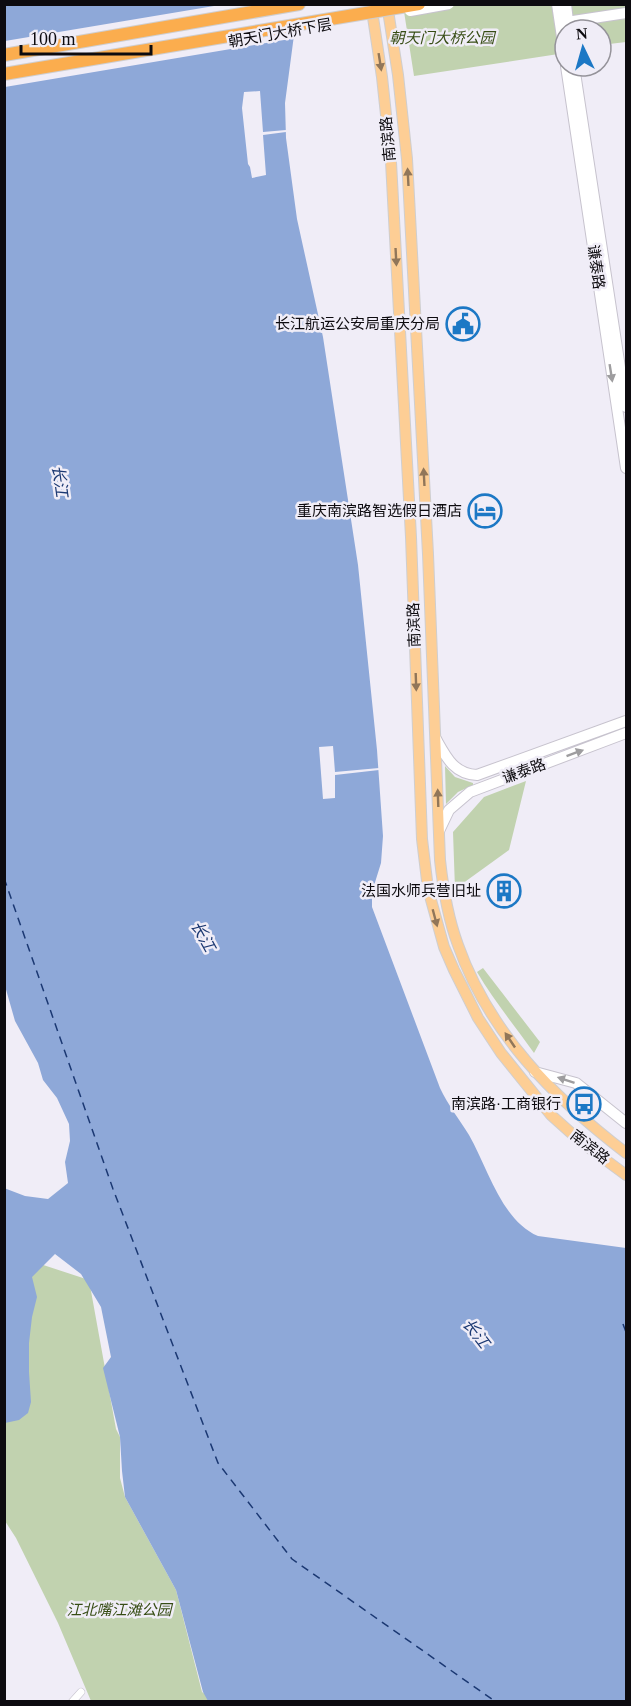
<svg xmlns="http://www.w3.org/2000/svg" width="631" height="1706" viewBox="0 0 631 1706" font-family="'Times New Roman','Noto Sans SC',serif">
	<rect width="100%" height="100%" fill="#f0edf7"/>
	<path fill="#c1d2af" d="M403,5H626V42L601,45V30H565V53L414,76Z
		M445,766L455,777L473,783V785L458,792L446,804Z
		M526,781L509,850L455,889L453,832L484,797Z
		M483,968L540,1042L534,1053C515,1026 494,1001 477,972Z
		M28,1260L89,1280L116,1429L120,1437V1478L125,1497L176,1590L202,1692L215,1701H91L58,1623L16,1538L5,1521V1377Z"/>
	<path fill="#8ea8d8" d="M5,5H298L285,103L286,138L297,219L323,337L358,565L377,750L383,836L381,863L372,892V907L440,1088C448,1105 459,1119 469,1135C488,1168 501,1220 538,1236L626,1248V1701H208L203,1692L176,1590L125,1497L122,1471L120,1437L103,1368L111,1357L101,1307L81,1274L55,1254L32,1277L37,1297L32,1317L29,1343V1372L31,1402L28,1413L19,1420L5,1423L4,1188L25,1196L48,1199L68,1183L65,1162L70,1141L69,1124L57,1098L43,1080L38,1063L15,1021L5,986Z"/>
	<path fill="#f0edf7" d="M301,4L296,38L5,87V41L220,5Z
		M260,91L263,132L286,130V132L263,135L266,175L252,178L250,167L248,164L242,108L244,92Z
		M333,746L335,772L379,768V770L335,775V798L323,799L319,747Z"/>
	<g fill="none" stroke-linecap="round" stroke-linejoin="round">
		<path stroke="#1b3872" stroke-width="1.5" stroke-dasharray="8 6" stroke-linecap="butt" d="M4,878L113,1189L218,1463L292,1559L496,1702
			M623,1324L626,1332"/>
		<g stroke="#c7c3ce" stroke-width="8">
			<path id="street" d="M72,1702L81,1692"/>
		</g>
		<g stroke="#c7c3ce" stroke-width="12">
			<path id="secondary" d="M557,4L565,57
				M566,4L569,30
				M560,23L626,13
				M566,66L626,468
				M574,66L626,407
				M436,739C446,757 454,774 477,775L626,721
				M439,831L449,810L470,792L626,733
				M535,1072L576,1083L626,1123"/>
		</g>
		<g stroke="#cfcecf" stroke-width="12">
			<path id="primary" d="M371,4L382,77L391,162L411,537L422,839L428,889L444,947L454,970L478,1018L501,1053L551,1115L580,1141L626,1175
				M387,4L398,75L407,159L428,554L440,860C443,888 448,918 458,945C489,1033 554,1098 626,1153"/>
		</g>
		<g stroke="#cfcecf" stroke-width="14">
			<path id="highway" d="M4,55L299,4"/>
		</g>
		<use href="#street" stroke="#fff" stroke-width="7"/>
		<use href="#secondary" stroke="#fff" stroke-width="10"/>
		<use href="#primary" stroke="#fdce95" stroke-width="10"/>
		<use href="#highway" stroke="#fbad4e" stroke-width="12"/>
		<path stroke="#5d5a60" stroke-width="2" stroke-dasharray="12 6" stroke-linecap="butt" d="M4,71L401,4"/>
		<g stroke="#c7c3ce" stroke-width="12" stroke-linecap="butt">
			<path id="secondary-bridge" d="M410,11L449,4"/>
		</g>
		<g stroke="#cfcecf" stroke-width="14" stroke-linecap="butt">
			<path id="highway-bridge" d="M4,74L419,4"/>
		</g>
		<use href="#secondary-bridge" stroke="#fff" stroke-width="10"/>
		<use href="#highway-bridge" stroke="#fbad4e" stroke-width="12"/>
	</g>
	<defs><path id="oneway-solid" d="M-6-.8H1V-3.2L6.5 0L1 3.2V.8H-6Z" transform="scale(1.5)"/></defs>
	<g fill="#917659">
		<use href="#oneway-solid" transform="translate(380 62) rotate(81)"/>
		<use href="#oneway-solid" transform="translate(408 177) rotate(-93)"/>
		<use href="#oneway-solid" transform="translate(396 257) rotate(87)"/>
		<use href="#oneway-solid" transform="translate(424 477) rotate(-93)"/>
		<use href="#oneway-solid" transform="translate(416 682) rotate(88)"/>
		<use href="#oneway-solid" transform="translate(438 798) rotate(-92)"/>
		<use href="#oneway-solid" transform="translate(435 918) rotate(75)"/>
		<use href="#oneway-solid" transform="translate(510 1040) rotate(-124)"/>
	</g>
	<g fill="#9e9d9f">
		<use href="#oneway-solid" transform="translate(611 373) rotate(81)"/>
		<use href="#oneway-solid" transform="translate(575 753) rotate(-20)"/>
		<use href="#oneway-solid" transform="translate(566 1080) rotate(-162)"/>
	</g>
	<defs>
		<g id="civic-ring" transform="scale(1.725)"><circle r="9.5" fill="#f0edf7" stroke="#1c78c5" stroke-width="1.5"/><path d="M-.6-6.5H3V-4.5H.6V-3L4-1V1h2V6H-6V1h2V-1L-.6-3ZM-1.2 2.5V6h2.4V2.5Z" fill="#1c78c5"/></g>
		<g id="hotel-ring" transform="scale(1.725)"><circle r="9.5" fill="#f0edf7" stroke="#1c78c5" stroke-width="1.5"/><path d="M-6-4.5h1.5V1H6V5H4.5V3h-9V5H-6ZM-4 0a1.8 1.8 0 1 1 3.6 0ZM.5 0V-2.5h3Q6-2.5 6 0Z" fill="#1c78c5"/></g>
		<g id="building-ring" transform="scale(1.725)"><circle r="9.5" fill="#f0edf7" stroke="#1c78c5" stroke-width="1.5"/><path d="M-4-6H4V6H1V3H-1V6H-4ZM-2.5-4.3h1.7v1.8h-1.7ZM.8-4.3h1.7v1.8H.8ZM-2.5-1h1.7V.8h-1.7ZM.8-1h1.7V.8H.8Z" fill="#1c78c5"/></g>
		<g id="bus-ring" transform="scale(1.725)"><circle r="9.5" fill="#f0edf7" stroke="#1c78c5" stroke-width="1.5"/><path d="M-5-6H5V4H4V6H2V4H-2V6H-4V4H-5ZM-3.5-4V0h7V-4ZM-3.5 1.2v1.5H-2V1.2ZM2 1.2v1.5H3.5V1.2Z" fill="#1c78c5"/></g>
	</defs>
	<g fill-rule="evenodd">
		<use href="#civic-ring" x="463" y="324"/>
		<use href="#hotel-ring" x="485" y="511"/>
		<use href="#building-ring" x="504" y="891"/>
		<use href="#bus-ring" x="584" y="1104"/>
	</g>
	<g text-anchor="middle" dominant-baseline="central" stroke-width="5" stroke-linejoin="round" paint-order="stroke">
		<g font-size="15" fill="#0d0b0f" stroke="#f0edf7">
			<text transform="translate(280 33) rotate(-10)">朝天门大桥下层</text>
			<text transform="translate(388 139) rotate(-95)">南滨路</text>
			<text transform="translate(596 267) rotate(82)">谦泰路</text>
			<text transform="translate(414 625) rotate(-92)">南滨路</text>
			<text transform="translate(524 771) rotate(-20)">谦泰路</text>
			<text transform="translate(590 1147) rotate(38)">南滨路</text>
		</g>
		<g font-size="15" font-style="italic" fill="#374d15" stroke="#f0edf7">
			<text x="442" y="38">朝天门大桥公园</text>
			<text x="119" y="1610">江北嘴江滩公园</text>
		</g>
		<g font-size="15" fill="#0d0b0f" stroke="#f0edf7" text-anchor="end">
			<text x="440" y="324">长江航运公安局重庆分局</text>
			<text x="462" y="511">重庆南滨路智选假日酒店</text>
			<text x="481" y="891">法国水师兵营旧址</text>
			<text x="561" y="1104">南滨路·工商银行</text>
		</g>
		<g font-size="16" font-style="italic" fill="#1b3872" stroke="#f0edf7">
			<text transform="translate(60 481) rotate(82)">长江</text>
			<text transform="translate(203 936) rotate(61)">长江</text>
			<text transform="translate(476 1333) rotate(52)">长江</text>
		</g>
	</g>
	<rect width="631" height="1706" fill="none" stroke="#0d0b0f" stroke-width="12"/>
	<g transform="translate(583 48) rotate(355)"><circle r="28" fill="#f0edf7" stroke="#95939a" stroke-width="1.5"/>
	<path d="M0-4.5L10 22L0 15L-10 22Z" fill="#1c78c5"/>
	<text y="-9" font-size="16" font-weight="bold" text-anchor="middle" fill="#0d0b0f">N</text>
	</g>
	<path d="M21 45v9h130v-9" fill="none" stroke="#0d0b0f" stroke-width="3"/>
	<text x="30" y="45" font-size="18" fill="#0d0b0f" stroke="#f0edf7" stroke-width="4.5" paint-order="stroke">100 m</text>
</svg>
